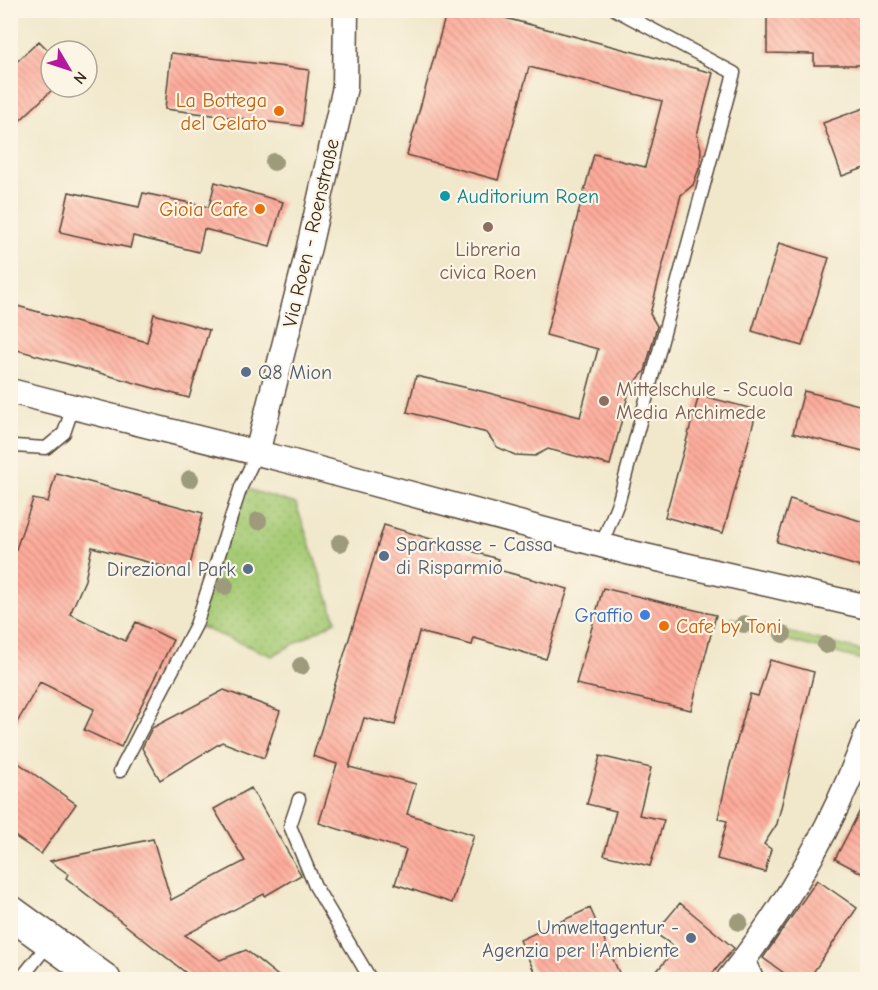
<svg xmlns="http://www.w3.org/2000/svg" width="878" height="990" viewBox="0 0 878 990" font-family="'Comic Neue',sans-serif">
	<defs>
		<pattern id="park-dots" width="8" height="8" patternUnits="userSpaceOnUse" patternTransform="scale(1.5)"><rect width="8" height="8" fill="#a6cb75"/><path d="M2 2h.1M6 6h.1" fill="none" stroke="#90ae65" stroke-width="1.8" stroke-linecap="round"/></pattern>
		<pattern id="building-back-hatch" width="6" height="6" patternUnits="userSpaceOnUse" patternTransform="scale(1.5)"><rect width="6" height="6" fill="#feac9b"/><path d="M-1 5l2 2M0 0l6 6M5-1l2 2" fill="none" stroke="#cf8c7e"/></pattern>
	</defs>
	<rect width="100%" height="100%" fill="#fcf5e5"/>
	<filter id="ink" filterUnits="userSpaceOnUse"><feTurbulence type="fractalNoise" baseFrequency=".0167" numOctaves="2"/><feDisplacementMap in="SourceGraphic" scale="12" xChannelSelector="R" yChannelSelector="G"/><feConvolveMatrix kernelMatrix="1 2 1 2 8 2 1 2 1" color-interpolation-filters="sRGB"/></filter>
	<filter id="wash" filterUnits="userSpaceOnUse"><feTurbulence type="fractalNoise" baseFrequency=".008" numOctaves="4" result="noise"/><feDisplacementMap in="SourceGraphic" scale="24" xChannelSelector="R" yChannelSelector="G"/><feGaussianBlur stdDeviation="1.35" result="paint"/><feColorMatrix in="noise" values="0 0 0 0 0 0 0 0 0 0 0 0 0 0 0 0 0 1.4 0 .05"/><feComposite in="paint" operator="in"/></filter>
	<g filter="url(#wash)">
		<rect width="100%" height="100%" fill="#f1e8cc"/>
		<path fill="#a6cb75" stroke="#707a4a" stroke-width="1.5" d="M732,618L867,652V661L729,625Z"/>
		<path fill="url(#park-dots)" stroke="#707a4a" stroke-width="1.5" d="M241,487L296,504L336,621L272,656L196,625Z"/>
		<g id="blocks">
			<path fill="url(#building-back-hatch)" d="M447,10H475L713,73L697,135L701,149L700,166L693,185L681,195L650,314L657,326L645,371L630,388L610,465L548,449L535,456L515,455L497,447L487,433L407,412L416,376L485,392L580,417L598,349L546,335L594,154L645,167L662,101L529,67L498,180L407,155Z
				M767,10H867V65H814V54L767,53Z
				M39,41L51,53V91L10,130V68Z
				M171,53L309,70L302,126L165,109Z
				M867,107V167L842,176L823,123Z
				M215,182L283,202L270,246L204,229L199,252L133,236L130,248L60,232L69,192L139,207L143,193L209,207Z
				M779,243L829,258L802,346L752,331Z
				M10,304L147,342L154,314L209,330L189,398L10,348Z
				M804,391L867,407V452L793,433Z
				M699,395L757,410L723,533L665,517Z
				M56,473L203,513L188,573L92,547L85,580L70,614L125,641L136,622L173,640L121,747L84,730L94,709L40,682L10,735V567L33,499L48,502Z
				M790,499L867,523V569L777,542Z
				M384,525L498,559L495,569L568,589L546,659L474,638L472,645L419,632L395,725L364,718L349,767L416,784L407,814L474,835L452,903L395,884L406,850L319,823L337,764L313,756Z
				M603,588L716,615L691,710L576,684Z
				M770,660L814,672L777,824L764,844L771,849L765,872L717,859L727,821L718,819L729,769L750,694L758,696Z
				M224,690L280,711L264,758L222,742L160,780L142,748L152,728Z
				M600,756L651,768L639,815L664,820L650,866L604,855L616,811L587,804Z
				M10,757L76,804L41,854L10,833Z
				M251,788L301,875L265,896L264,894L185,935L220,960L246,950L283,980H195L66,878L68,874L50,861L153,839L171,900L245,861L214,809Z
				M867,797V876L835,859Z
				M817,880L857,908L808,980H794L763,958Z
				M680,903L734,948L707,980H668L657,971L676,948L655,933Z
				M590,908L620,975L610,980H538L520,940Z"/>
		</g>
	</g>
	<g filter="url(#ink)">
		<use href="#blocks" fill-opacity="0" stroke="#564638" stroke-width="1.5"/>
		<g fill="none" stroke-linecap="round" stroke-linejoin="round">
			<g stroke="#564638" stroke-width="15">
				<path id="lane" d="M14,446L46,448L64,433L73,407
					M601,546L619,500L734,73L616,10
					M120,771L196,625L241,487L257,453
					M299,799L290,826L315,886L371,980
					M744,958L751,965L758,980
					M23,976L50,942"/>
			</g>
			<g stroke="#564638" stroke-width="27">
				<path id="street" d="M10,391L289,461L623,551L868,607
					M257,453L309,247L345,87L346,10
					M728,980C787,906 836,820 868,731"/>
			</g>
			<g stroke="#564638" stroke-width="36">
				<path id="primary" d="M10,912L104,980"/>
			</g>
			<use href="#lane" stroke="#fff" stroke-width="12"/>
			<use href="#street" stroke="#fff" stroke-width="24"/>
			<use href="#primary" stroke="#fff" stroke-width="33"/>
		</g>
		<g fill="#9e9a7b">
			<circle cx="274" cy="162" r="9"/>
			<circle cx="190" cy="479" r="9"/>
			<circle cx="258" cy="521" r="9"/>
			<circle cx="340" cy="543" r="9"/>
			<circle cx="225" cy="586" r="9"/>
			<circle cx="744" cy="624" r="9"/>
			<circle cx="783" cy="634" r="9"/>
			<circle cx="826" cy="645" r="9"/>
			<circle cx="301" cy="666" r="9"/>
			<circle cx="739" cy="922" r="9"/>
		</g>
	</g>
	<g fill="#e8710a" stroke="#fcf5e5" stroke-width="2">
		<circle cx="279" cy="111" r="6"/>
		<circle cx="260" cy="209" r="6"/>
		<circle cx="664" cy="626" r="6"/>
	</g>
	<circle fill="#0f9aa8" stroke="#fcf5e5" stroke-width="2" cx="445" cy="196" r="6"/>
	<g fill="#8d6e63" stroke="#fcf5e5" stroke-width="2">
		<circle cx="488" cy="227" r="6"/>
		<circle cx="604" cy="401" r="6"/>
	</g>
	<g fill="#5c6f8a" stroke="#fcf5e5" stroke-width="2">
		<circle cx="246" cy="372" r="6"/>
		<circle cx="384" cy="556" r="6"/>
		<circle cx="248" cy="569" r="6"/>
		<circle cx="691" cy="938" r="6"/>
	</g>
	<circle fill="#3f7fe0" stroke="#fcf5e5" stroke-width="2" cx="645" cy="615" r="6"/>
	<g text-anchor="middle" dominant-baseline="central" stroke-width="4.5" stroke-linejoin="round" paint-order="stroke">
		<g font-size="20" fill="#c56008" stroke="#fcf5e5" text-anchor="end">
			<text x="267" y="100">La Bottega<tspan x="267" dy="23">del Gelato</tspan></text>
			<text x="248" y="209">Gioia Cafe</text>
			<text x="676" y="626" text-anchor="start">Cafe by Toni</text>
		</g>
		<g font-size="20" fill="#0d838f" stroke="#fcf5e5" text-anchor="start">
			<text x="457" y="196">Auditorium Roen</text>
		</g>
		<g font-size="20" fill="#3b2a1e" stroke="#fcf5e5">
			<text transform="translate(311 233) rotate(-77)">Via Roen - Roenstraße</text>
		</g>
		<g font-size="20" fill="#785e54" stroke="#fcf5e5">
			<text x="488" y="249">Libreria<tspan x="488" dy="23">civica Roen</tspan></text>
			<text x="616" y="389" text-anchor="start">Mittelschule - Scuola<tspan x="616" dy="23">Media Archimede</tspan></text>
		</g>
		<g font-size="20" fill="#4e5e75" stroke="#fcf5e5" text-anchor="start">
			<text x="258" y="372">Q8 Mion</text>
			<text x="396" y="544">Sparkasse - Cassa<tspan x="396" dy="23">di Risparmio</tspan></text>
			<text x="236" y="569" text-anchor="end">Direzional Park</text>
			<text x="679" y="927" text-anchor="end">Umweltagentur -<tspan x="679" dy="23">Agenzia per l'Ambiente</tspan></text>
		</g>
		<g font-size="20" fill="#366cbe" stroke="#fcf5e5" text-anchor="end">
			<text x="633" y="615">Graffio</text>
		</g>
	</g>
	<rect width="878" height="990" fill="none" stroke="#fcf5e5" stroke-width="36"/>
	<g transform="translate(69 69) rotate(129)"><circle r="28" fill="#fcf5e5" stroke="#afa495" stroke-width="1.5"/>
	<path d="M0-4.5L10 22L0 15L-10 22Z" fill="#b5179e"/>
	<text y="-9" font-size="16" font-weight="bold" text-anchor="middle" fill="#3b2a1e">N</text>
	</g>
</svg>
